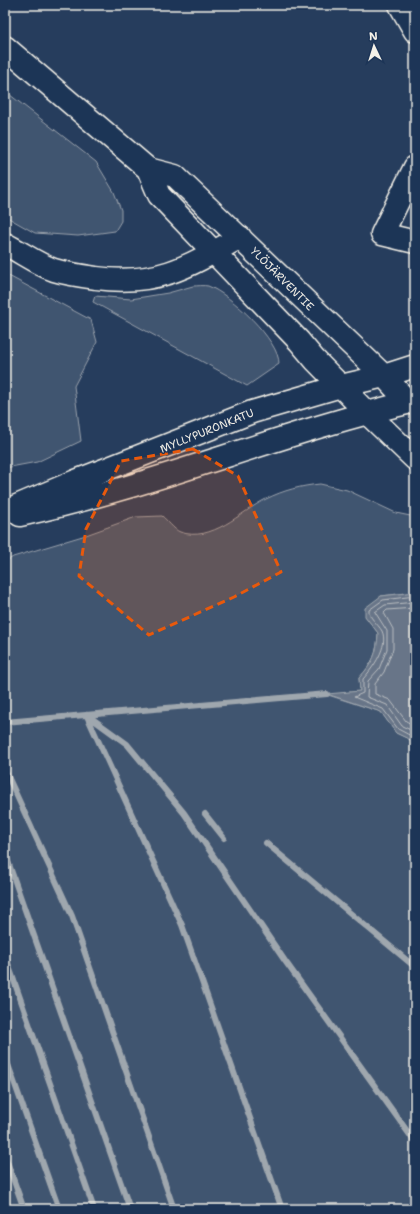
<svg xmlns="http://www.w3.org/2000/svg" width="420" height="1214" viewBox="0 0 420 1214" font-family="'Shantell Sans',sans-serif">
	<rect width="100%" height="100%" fill="#263d5d"/>
	<filter id="ink" filterUnits="userSpaceOnUse"><feTurbulence type="fractalNoise" baseFrequency=".025" numOctaves="2"/><feDisplacementMap in="SourceGraphic" scale="8" xChannelSelector="R" yChannelSelector="G"/><feConvolveMatrix kernelMatrix="1 2 1 2 8 2 1 2 1" color-interpolation-filters="sRGB"/></filter>
	<g filter="url(#ink)">
		<path fill="#40546f" stroke="#9aa2ac" d="M5,91L96,162L114,192L121,210V221L115,231L78,236L35,233L5,216Z
			M5,274L91,320L97,342L74,386L81,441L37,462L5,468Z
			M193,286C197,286 204,285 208,286C230,294 280,341 279,364L247,386L93,302L95,296L131,299L168,293Z
			M320,484L347,490L396,513L415,517V592L381,596L365,616L378,633C377,654 373,663 359,678L360,691L328,695L381,712L396,733L415,742V1209H5V562L13,557L86,535L136,517L162,516C167,520 174,530 180,532C212,543 240,512 266,499C284,490 301,486 320,484Z"/>
		<path fill="#677588" stroke="#9fa7ae" d="M415,592V742L396,733L381,712L327,694L360,691L359,678C373,663 377,654 378,633L365,616V608L381,596Z"/>
		<g fill="none" stroke-linecap="round" stroke-linejoin="round">
			<path stroke="#bcbfc2" stroke-width="1" d="M415,596L383,600L369,610C368,617 378,624 382,631C389,646 373,668 363,679V693L354,697L383,709L398,729L415,738
				M415,602L385,605L375,612L387,631V649L379,669L368,681L367,697L387,705L402,726L415,732
				M415,608L387,610L384,613L393,629V649L384,672L375,684V694L390,700L406,721L415,726"/>
			<path stroke="#9fa7ae" stroke-width="6" d="M87,715L127,744L184,813L285,961L415,1142
				M87,716L182,925L282,1209
				M5,722L327,694
				M5,770L72,916L174,1209
				M205,814L224,838
				M266,843L415,967
				M5,853L130,1209
				M5,955L94,1209
				M5,1056L59,1209
				M5,1156L24,1209"/>
			<g stroke="#f4f1e8" stroke-width="25">
				<path id="minor" d="M400,5L415,31
					M415,167L382,234L415,242
					M5,244C21,252 37,264 54,270C67,274 82,276 96,278C158,286 188,267 240,237
					M368,414L415,459"/>
			</g>
			<g stroke="#f4f1e8" stroke-width="25">
				<path id="major" d="M5,47L148,169L175,176L384,376L409,403
					M148,169L159,195L299,341L315,360L368,414
					M5,511L76,481L252,412L341,386L384,376L415,366
					M20,515C155,486 281,432 415,401"/>
			</g>
			<use href="#minor" stroke="#1d3557" stroke-width="22"/>
			<use href="#major" stroke="#1d3557" stroke-width="22"/>
		</g>
	</g>
	<path fill="#e8590c" fill-opacity="0.2" stroke="#e8590c" stroke-width="3" stroke-dasharray="8 5" stroke-linejoin="round" d="M193,449L238,476L281,572L234,597L149,635L79,576L86,529L121,461Z"/>
	<g text-anchor="middle" dominant-baseline="central" stroke-width="3" stroke-linejoin="round" paint-order="stroke">
		<g font-size="11" fill="#f4f1e8" stroke="#1d3557">
			<text transform="translate(282 279) rotate(45)">YLÖJÄRVENTIE</text>
			<text transform="translate(207 431) rotate(-22)">MYLLYPURONKATU</text>
		</g>
	</g>
	<rect width="420" height="1214" fill="none" stroke="#1d3557" stroke-width="20"/>
	<rect x="10" y="10" width="400" height="1194" fill="none" stroke="#f4f1e8" stroke-width="1.5" filter="url(#ink)"/>
	<g transform="translate(374 46) rotate(356)" stroke="#1d3557" stroke-width="3" paint-order="stroke">
	<path d="M0-3L7 15L0 10L-7 15Z" fill="#f4f1e8"/>
	<text y="-6" font-size="11" font-weight="bold" text-anchor="middle" fill="#f4f1e8">N</text>
	</g>
</svg>
